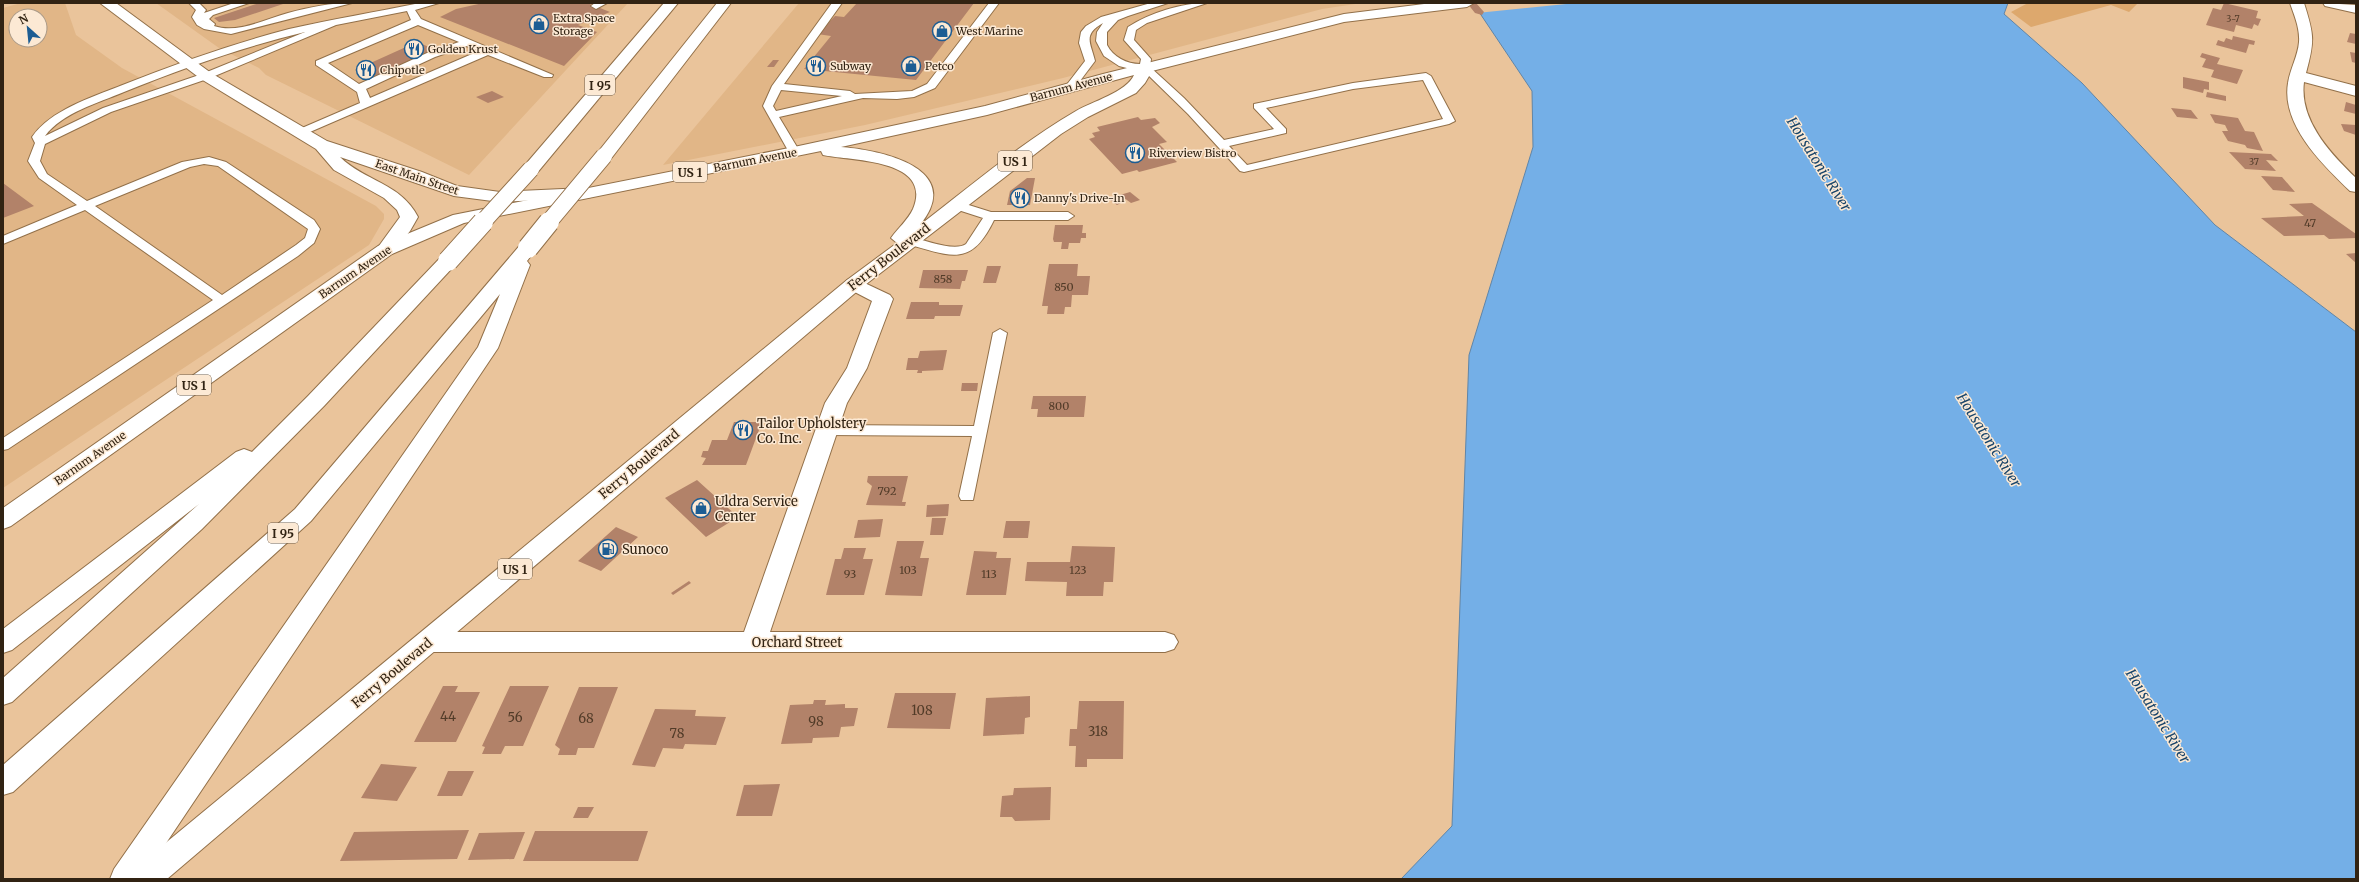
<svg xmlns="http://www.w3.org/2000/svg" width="2359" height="882" viewBox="0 0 2359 882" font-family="Merriweather,serif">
	<rect width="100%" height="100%" fill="#eac49b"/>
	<path fill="#e1b687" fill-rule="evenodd" d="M21,3H65L76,35L122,68L376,206L384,214V219L369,245L3,488V8ZM16,16H40V40H16Z
		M156,3H628L469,175L266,75L259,68L219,48Z
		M799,3H1362L1322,9L1063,78L865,125L663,165Z"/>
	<path fill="#dda86d" d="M2028,3H2138L2129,12L2111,5L2031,27L2011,12Z"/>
	<path fill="#74afe7" stroke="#6085a7" d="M1473,3H2008L2004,14L2082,83L2215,225L2356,332V879H1401L1452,826L1469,355L1533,147L1532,91Z"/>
	<path fill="#eac49b" d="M1471,3H1576L1477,13Z"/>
	<path fill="#b28269" d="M259,3L283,4L235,20L219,22L214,18Z
		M483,3H592L590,4L610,12L578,25L597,32L564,66L440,17L456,9Z
		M857,3H974L916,80L804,69L831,36L817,34L835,16L844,17Z
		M1467,3H1476L1484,12L1482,15L1475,13Z
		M2224,3L2258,11L2256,18L2261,19L2258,26L2254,24L2252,29L2236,25L2234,32L2206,25L2213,8L2221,10Z
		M2350,33L2356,34V44L2347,42Z
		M2233,36L2255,41L2254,45L2249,44L2246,53L2216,45L2218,40L2224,42L2226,38L2232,40Z
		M417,42L436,50L373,77L355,70Z
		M2350,52L2356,53V63L2352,62Z
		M2202,53L2220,58L2217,64L2243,70L2237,84L2211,77L2214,70L2202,67L2206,59L2200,57Z
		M773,60H779L774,67H767Z
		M2183,77L2209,82V90L2204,89L2203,93L2183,88Z
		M492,91L504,97L488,103L476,97Z
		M2207,92L2226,96V101L2206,97Z
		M2346,102L2356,105V114L2344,111Z
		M2171,108L2191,110L2198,119L2177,117Z
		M2210,114L2238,118L2245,131L2254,132L2263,151L2247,148L2245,145L2228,141L2222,131H2228L2225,125L2215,123Z
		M1138,117L1141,120L1155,118L1160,123L1152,127L1167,142L1159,144L1177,162L1139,172L1137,170L1122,174L1089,139L1095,137L1092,133L1100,131L1097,127Z
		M2341,124L2356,125V135L2344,131Z
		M2229,152L2271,154L2278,161L2266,160L2276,171L2245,169Z
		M2261,176L2282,177L2295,192L2273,190Z
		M1027,178H1035L1030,205H1007L1010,191Z
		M3,183L34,206L3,218Z
		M1130,192L1140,200L1131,203L1120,195Z
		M1119,196L1125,201L1117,205L1110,200Z
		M2312,203L2356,234V238L2329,239L2324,235L2284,236L2261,218L2304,216L2289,204Z
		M1055,225H1083L1082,233H1086V238H1081L1080,243H1069L1068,249H1061L1062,242H1054L1053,239Z
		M2356,253V263L2346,254Z
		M1049,264H1078L1077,276H1090L1088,295H1072L1071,307H1065L1064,314H1047L1048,306H1042Z
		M987,266H1001L996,283H983Z
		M923,270H968L965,281H962L960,289L919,288Z
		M911,302H939V305H963L960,316H935L934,319H906Z
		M947,350L943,370L922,371V373H917L918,370H906L908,358H918L920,351Z
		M962,383H978L977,391H961Z
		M1033,396H1086L1084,417H1037L1038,409H1031Z
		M734,422H762L746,465H702L706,458L701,457L703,451H708L712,440H727Z
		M868,476H908L902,502H906L905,506L866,505L872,486L867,482Z
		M697,480L738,517L706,537L665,498Z
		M949,504L948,516L926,517L927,505Z
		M932,518H946L943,535H930Z
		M883,519L880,537L854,538L858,520Z
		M1006,521H1030L1028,538H1003Z
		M616,527L638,537L601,571L578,561Z
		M897,541H924L920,558H929L922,596L885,595Z
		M1072,546L1115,547L1113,582H1104L1103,596H1066L1067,582L1025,581L1027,562H1070Z
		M844,548H866L863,559H873L864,595H826L835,559H841Z
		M974,551L997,552L996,558H1011L1006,595H966Z
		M689,581L691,583L673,595L671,593Z
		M443,686H458L455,692H480L456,742H414Z
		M510,686H549L523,746H505L501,754H482L485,747L482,746Z
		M579,687H618L594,748H578L576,755H558L560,749L555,745Z
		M895,693H956L950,729L887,728Z
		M1030,696V717L1025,718L1024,734L983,736L986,698Z
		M814,700H826L825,705L845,704V708H858L854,726L841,727L839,737L813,738L812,743L781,744L790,705L813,704Z
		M1079,701H1124L1123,759H1087V767H1075L1076,746H1069L1070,729H1077Z
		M655,709L696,710L695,716L726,717L716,745L685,744L683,749L663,748L655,767L632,765Z
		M381,764L417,767L397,801L361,798Z
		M448,771H474L462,796H437Z
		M780,784L772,816H736L744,785Z
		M1051,787L1050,820L1015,821L1012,817H1000L1002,796L1013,795L1014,788Z
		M578,807H594L588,818H573Z
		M469,830L457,859L340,861L354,832Z
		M535,831H648L638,861H523Z
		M525,832L514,859L468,860L479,833Z"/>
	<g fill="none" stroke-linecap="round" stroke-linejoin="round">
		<g stroke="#927049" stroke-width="2">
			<path id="lane" d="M189,3H199L206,10L204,13L234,3H249L213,15L209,19L215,24L214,26C238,34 265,19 288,13C310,7 330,3 352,3L231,34L204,29L197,25L192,17L196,10Z
				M420,3H439L415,10L421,19L553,75L552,77H544L488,55L303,135H295V131L360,103L357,92L316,65V61L411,20L407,11L336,25L210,78L111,112L45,144L40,161L47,174L87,201L182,162L209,157L226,162L314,220L320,229L314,243L298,256L8,449L3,450V438L213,300L85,210L3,244V236L77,205L39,178L28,161L35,143L32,137C51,110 90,98 120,86C175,64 232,44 289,29C333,19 376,12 420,3ZM418,25L459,42L427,53L359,84L328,63ZM305,32L202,74L103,108L45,136C62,113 98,103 124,92C183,68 243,47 305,32ZM467,46L479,51L370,98L366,89L435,57ZM204,164L218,166L308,229L305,238L296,245L222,295L95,206L190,167Z
				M595,3H607L596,9L591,6Z
				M832,3H842L784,84L850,91L855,94L912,91L927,84L989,3H999L935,88L914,97L897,99L863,98L779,117L800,152L798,154H790L763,106L772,86ZM781,90L842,96L776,111L773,106Z
				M1151,3H1168L1128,16L1118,20L1107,32V45C1113,57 1127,64 1140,64L1141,59L1124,40L1128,27C1150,13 1181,3 1207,3L1147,23L1136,30L1134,40L1151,59L1150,67L1184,98L1224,140L1274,129L1254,108V104L1353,83L1426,73L1431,76L1455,121L1449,124L1244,172L1240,171L1188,114L1146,73L1119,66L1104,56L1096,41L1097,32L1103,23C1082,35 1091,43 1095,61L1074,89H1066L1065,87L1085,61L1079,43L1081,32L1086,26L1101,17ZM1423,80L1443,119L1247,165L1229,146L1286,133V129L1266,108L1353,89Z
				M956,201L991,212H1068L1074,216L1068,220H994C971,268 951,256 907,244L905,241L907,238L911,237C924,240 955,252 966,244L983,218L952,208L950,205L952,202Z
				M1000,329L1007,333L973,500H961L959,496L972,436L827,435L822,434L820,430L822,426L827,425L974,426L993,333Z"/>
		</g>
		<g stroke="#927049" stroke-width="2">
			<path id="street" d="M2290,3H2304C2314,35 2315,40 2306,73L2356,86V96L2304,82C2299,120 2330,153 2356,178V192L2350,191C2323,165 2281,125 2288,83C2290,69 2298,56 2299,42C2300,28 2294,15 2290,3Z
				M854,278L890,295L893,299L867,368L847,403L770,632H1165L1174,635L1178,642L1174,649L1165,652H429L420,649L416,642L420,635L429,632H744L825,403L847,368L872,301L847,288L844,284L847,280Z"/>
		</g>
		<g stroke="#927049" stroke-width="2">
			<path id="secondary" d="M100,3H116L211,73L327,141L422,172L457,186L500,192L585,188L591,189L594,193L591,197L585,198L500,202L454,196L340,157C364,181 401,183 418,217L410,231L392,254H378L376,250L400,217L397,210L384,198L334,170L316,149L201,79Z
				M2323,3L2356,5V13L2325,6Z"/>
		</g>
		<g stroke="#927049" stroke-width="2">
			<path id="primary" d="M1432,3H1474L1467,7L1344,22L1152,71L1145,83L1136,93L1088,117L1061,134L861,288L167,879H130L134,869L847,280L897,243L891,238C898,228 908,220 913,209C934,158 849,161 823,155L821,151L464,223L392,254L11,526L3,529V508L378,246L453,215L794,147L985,106L1103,74L1344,14ZM1134,75C1127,92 1091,102 1076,111C1021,143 971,186 920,225C966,168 881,150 841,147L987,115Z"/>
		</g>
		<g stroke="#927049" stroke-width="2">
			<path id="highway" d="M664,3H678L537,173H525L522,169L525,165Z
				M717,3H731L610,160H598L596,156L598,152Z
				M528,242L535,244L537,248L527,261L530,265L498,348L142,879H110L114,869L478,347L500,294L311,521L13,792L3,795V765L295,509L521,244Z
				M448,255L455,257L457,261L455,265L324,406L202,529L12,702L3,705V678L199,504L12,650L3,653V629L236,452L244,449L252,452L308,396L441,257Z"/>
		</g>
		<use href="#lane" fill="#fff" fill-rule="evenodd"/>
		<use href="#street" fill="#fff" fill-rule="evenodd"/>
		<use href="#secondary" fill="#fff" fill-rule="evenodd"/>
		<use href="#primary" fill="#fff" fill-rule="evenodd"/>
		<use href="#highway" fill="#fff" fill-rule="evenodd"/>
		<g stroke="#927049" stroke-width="18" stroke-linecap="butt">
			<path id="highway-bridge-far1" d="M482,223L531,169
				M548,223L604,156"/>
		</g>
		<g stroke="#927049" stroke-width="22" stroke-linecap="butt">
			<path id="highway-bridge" d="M528,248L549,222
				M448,261L483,222"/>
		</g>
		<use href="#highway-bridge-far1" stroke="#fff" stroke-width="16"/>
		<use href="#highway-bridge" stroke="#fff" stroke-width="20"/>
	</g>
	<defs>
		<g id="shop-ring" transform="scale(1)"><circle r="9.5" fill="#fce9d4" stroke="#1d5d93" stroke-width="1.5"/><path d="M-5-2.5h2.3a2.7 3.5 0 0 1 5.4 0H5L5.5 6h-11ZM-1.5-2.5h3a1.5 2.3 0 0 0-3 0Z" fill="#1d5d93"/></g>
		<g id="restaurant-ring" transform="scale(1)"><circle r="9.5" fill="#fce9d4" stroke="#1d5d93" stroke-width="1.5"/><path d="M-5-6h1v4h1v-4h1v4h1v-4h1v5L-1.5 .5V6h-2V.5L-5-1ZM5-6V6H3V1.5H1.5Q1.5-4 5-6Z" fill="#1d5d93"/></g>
		<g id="fuel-ring" transform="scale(1)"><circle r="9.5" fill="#fce9d4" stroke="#1d5d93" stroke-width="1.5"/><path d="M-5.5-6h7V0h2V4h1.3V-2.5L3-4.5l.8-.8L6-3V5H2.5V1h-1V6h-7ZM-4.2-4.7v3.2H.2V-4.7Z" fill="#1d5d93"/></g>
	</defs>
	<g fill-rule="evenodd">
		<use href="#shop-ring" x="539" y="24"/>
		<use href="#shop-ring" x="942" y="31"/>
		<use href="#restaurant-ring" x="414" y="49"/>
		<use href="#restaurant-ring" x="816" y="66"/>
		<use href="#shop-ring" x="911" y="66"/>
		<use href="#restaurant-ring" x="366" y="70"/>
		<use href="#restaurant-ring" x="1135" y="153"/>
		<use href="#restaurant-ring" x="1020" y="198"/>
		<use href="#restaurant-ring" x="743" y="430"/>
		<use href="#shop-ring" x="701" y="508"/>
		<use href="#fuel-ring" x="608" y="549"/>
	</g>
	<g text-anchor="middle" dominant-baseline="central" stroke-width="3" stroke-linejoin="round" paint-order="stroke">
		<g font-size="9" fill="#513b28">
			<text x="2233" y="18">3-7</text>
			<text x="2254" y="161">37</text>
		</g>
		<g font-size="11" fill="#312313" stroke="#fce9d4" text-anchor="start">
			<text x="553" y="18">Extra Space<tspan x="553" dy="13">Storage</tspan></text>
			<text x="956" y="31">West Marine</text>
			<text x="428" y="49">Golden Krust</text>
			<text x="830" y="66">Subway</text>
			<text x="925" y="66">Petco</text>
			<text x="380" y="70">Chipotle</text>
			<text x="1149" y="153">Riverview Bistro</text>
			<text x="1034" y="198">Danny's Drive-In</text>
		</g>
		<g font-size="11" fill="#312313" stroke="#fce9d4">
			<text transform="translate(1071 87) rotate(-15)">Barnum Avenue</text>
			<text transform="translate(755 160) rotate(-11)">Barnum Avenue</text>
			<text transform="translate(417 177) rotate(19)">East Main Street</text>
			<text transform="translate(355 272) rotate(-34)">Barnum Avenue</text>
			<text transform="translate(90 458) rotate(-35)">Barnum Avenue</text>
		</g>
		<g font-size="11" fill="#513b28">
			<text x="2310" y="223">47</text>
			<text x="943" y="279">858</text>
			<text x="1064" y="287">850</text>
			<text x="1059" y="406">800</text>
			<text x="887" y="491">792</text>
			<text x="908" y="570">103</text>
			<text x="1078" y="570">123</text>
			<text x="850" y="574">93</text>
			<text x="989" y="574">113</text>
		</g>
		<g fill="#fce9d4" stroke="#6e5e4d" stroke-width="1">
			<rect x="585" y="75" width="30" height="20" rx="3"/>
			<rect x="998" y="151" width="34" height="20" rx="3"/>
			<rect x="673" y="162" width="34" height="20" rx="3"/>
			<rect x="177" y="375" width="34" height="20" rx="3"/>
			<rect x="268" y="523" width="30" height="20" rx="3"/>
			<rect x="498" y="559" width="34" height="20" rx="3"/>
		</g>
		<g font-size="12" font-weight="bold" fill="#312313">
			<text x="600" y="85">I 95</text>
			<text x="1015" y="161">US 1</text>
			<text x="690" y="172">US 1</text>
			<text x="194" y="385">US 1</text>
			<text x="283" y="533">I 95</text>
			<text x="515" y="569">US 1</text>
		</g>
		<g font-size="13" fill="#312313" stroke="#fce9d4">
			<text transform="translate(889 257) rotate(-38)">Ferry Boulevard</text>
			<text transform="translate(639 464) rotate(-40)">Ferry Boulevard</text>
			<text x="797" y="642">Orchard Street</text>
			<text transform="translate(392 673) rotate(-40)">Ferry Boulevard</text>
		</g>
		<g font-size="13" fill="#312313" stroke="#fce9d4" text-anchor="start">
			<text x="757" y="423">Tailor Upholstery<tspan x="757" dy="15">Co. Inc.</tspan></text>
			<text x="715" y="501">Uldra Service<tspan x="715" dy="15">Center</tspan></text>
			<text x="622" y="549">Sunoco</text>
		</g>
		<g font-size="13" fill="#513b28">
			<text x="922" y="710">108</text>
			<text x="448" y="716">44</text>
			<text x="515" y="717">56</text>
			<text x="586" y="718">68</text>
			<text x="816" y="721">98</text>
			<text x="1098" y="731">318</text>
			<text x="677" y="733">78</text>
		</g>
		<g font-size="14" font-style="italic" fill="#194469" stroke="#fce9d4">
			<text transform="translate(1819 164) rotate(58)">Housatonic River</text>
			<text transform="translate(1989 440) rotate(58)">Housatonic River</text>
			<text transform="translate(2158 716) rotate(58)">Housatonic River</text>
		</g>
	</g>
	<rect width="2359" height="882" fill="none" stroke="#312313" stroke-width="8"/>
	<g transform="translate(28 28) rotate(333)"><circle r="19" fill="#fce9d4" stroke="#ab9a87"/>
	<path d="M0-3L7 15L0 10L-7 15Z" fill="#1d5d93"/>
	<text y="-6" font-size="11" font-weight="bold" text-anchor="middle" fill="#312313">N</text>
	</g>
</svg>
